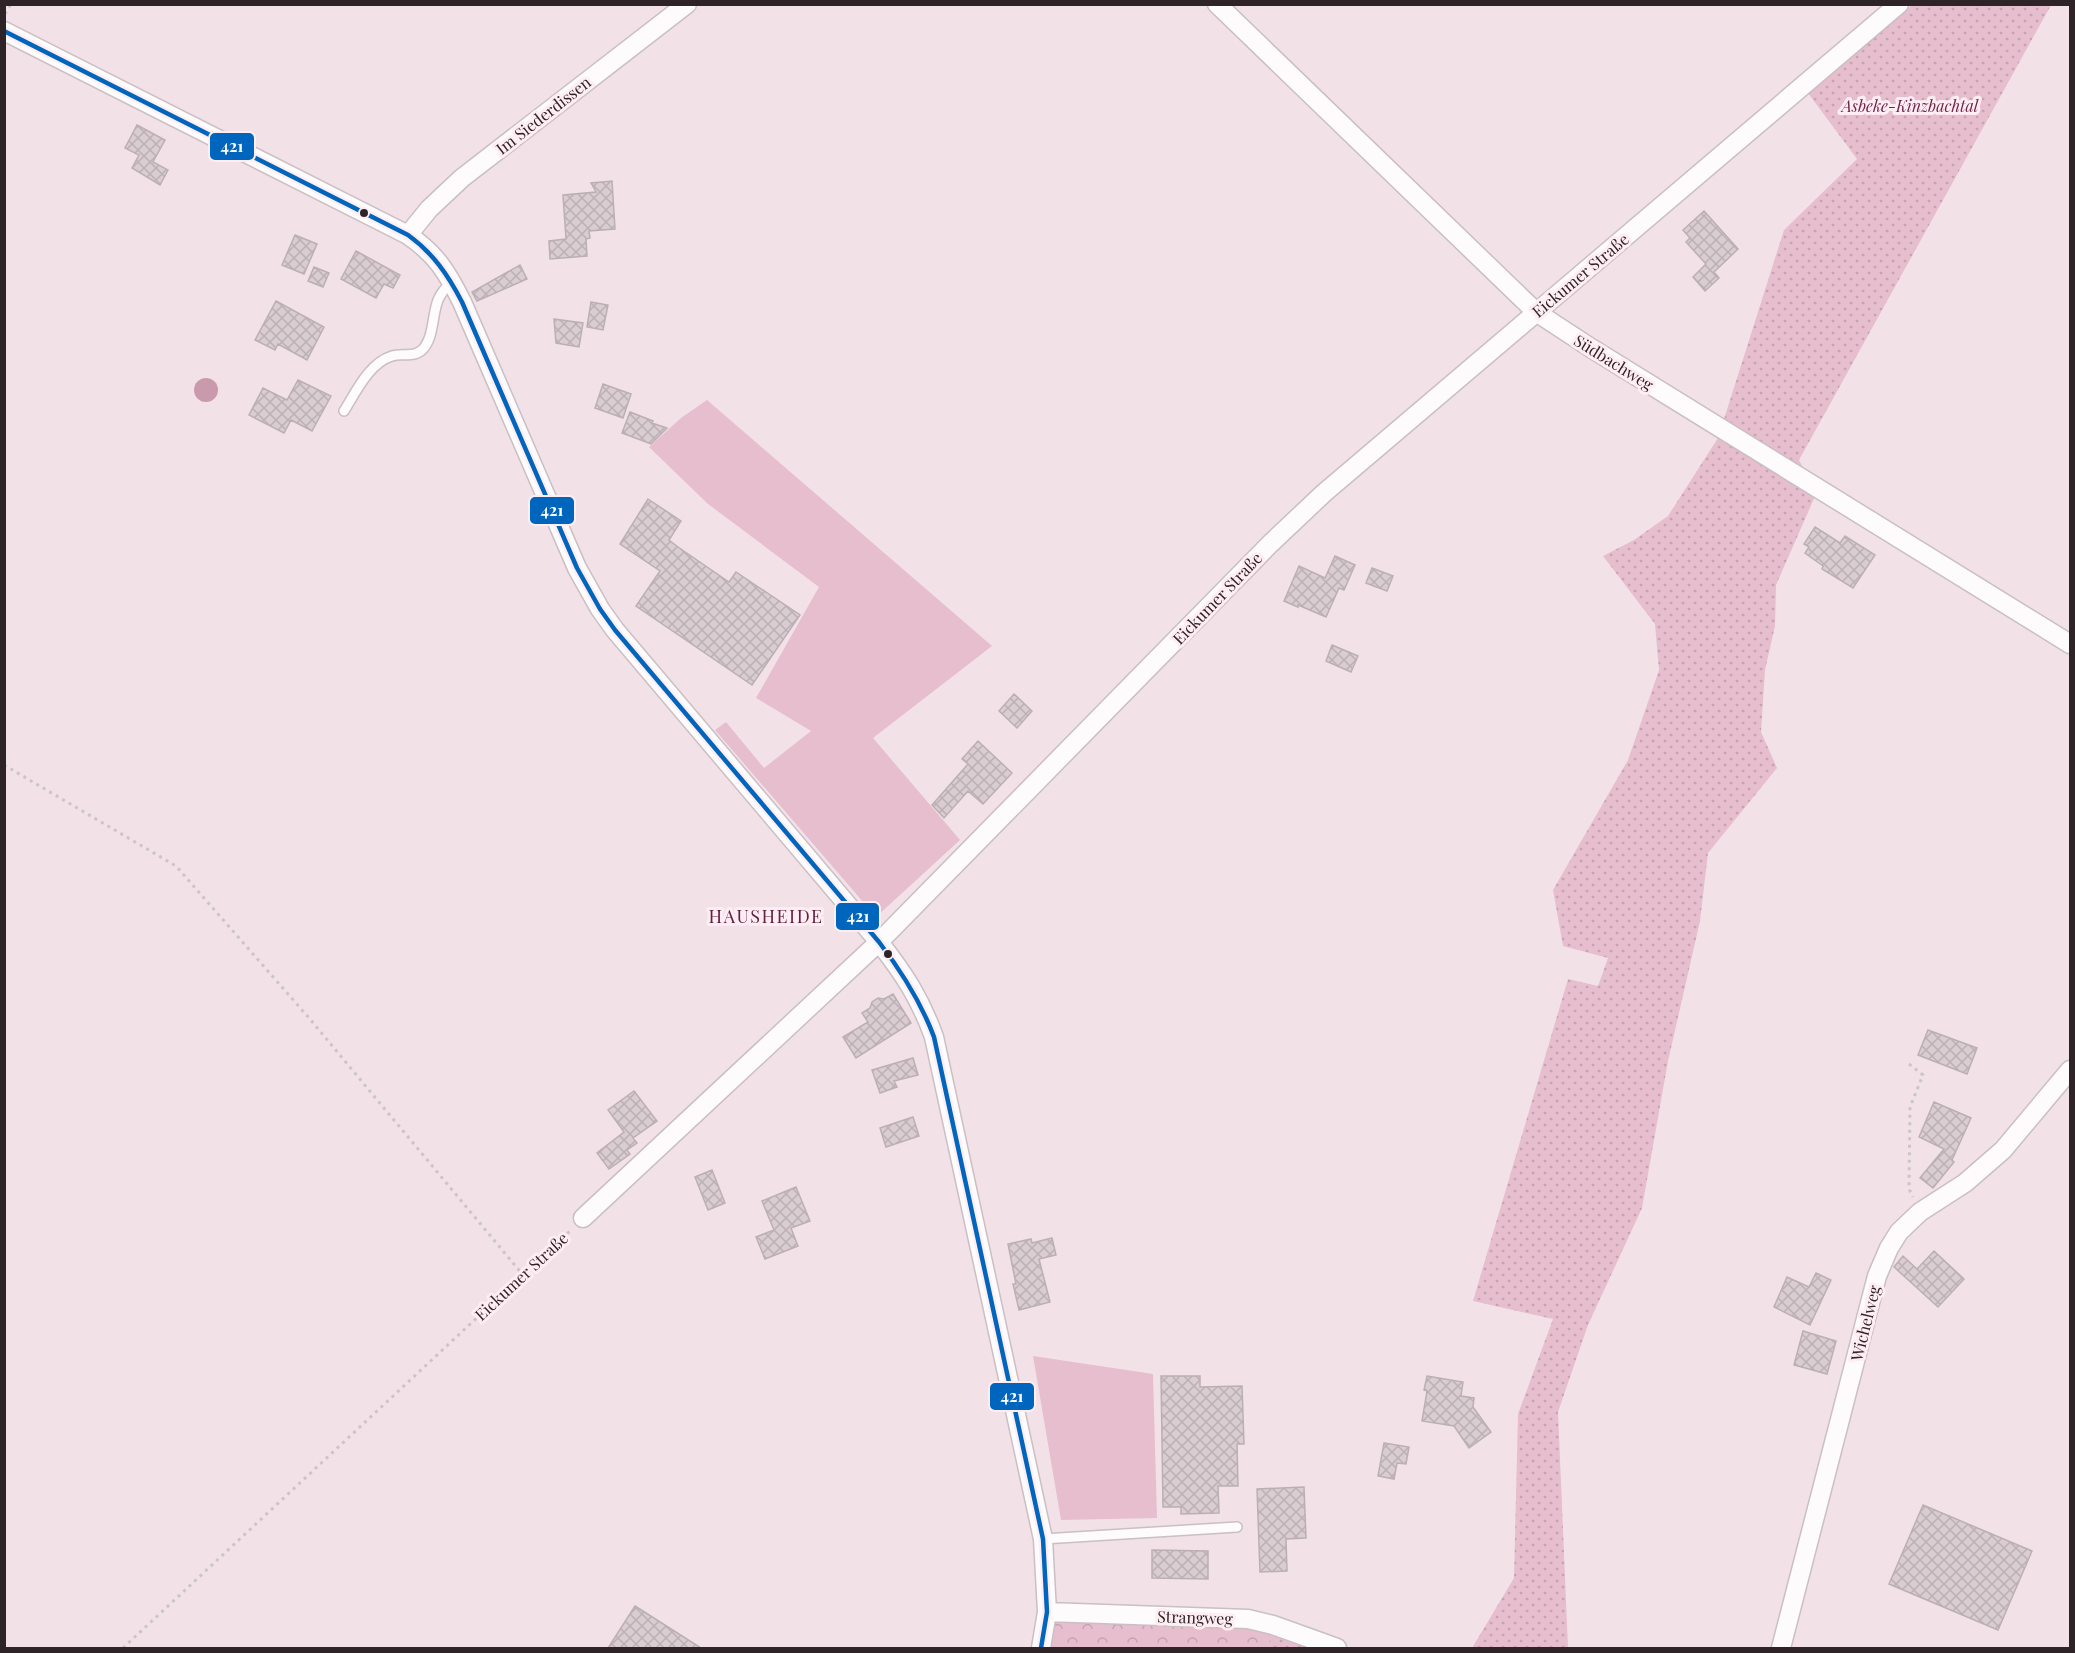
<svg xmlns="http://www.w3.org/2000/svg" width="2075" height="1653" viewBox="0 0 2075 1653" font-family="'Playfair Display',serif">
	<defs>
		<pattern id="forest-crowns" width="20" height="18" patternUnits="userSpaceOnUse" patternTransform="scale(1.5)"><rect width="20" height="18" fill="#e6bece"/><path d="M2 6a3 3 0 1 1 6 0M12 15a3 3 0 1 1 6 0" fill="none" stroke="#c6a3b1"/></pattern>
		<pattern id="park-dots" width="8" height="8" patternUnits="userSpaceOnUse" patternTransform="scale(1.5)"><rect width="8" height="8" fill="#e6bece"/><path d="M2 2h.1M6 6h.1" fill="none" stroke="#c6a3b1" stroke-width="1.8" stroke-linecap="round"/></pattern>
		<pattern id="building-cross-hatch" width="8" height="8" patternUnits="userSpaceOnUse" patternTransform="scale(1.5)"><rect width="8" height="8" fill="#d9cdd1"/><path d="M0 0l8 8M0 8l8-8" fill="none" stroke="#bbb0b3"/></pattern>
	</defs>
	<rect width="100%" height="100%" fill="#f2e2e8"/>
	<path fill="#e6bece" d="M707,400L992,646L873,738L960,840L876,917L715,730L726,722L764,768L811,731L756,698L819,587L708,504L649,447L681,418Z
		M1033,1356L1153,1374L1157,1518L1061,1520Z"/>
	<path fill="url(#forest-crowns)" d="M1051,1618L1253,1628L1303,1648H1047Z"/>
	<path fill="url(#park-dots)" d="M1912,5H2051L1799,460L1816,494L1776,585L1775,626L1765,670L1761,732L1777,768L1708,853L1700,921L1668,1061L1642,1208L1588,1325L1558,1412L1568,1648H1472L1514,1578L1518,1414L1553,1319L1473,1301L1568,979L1598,986L1608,958L1563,946L1553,890L1628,760L1659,670L1655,624L1603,556L1634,540L1668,516L1718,438L1784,230L1857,159L1808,93Z
		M1278,1629L1328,1648H1265Z"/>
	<path fill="#c999ac" d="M194 390a12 12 0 1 1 24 0a12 12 0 1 1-24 0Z"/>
	<path fill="url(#building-cross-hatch)" stroke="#bcafb4" stroke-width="1.5" d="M137,125L165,140L153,162L168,170L160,185L132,168L139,155L125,148Z
		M612,181L615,229L589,231L590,238L586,239L587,256L550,259L549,241L566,239L563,195L596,192L591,183Z
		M1704,211L1738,249L1714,272L1719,278L1705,291L1693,277L1706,264L1686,242L1690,238L1683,230Z
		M295,235L317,244L304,274L282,265Z
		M356,251L400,275L393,288L384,284L376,298L341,279Z
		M520,265L527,279L477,301L472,292Z
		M314,267L329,273L323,287L308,281Z
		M276,301L324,327L307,360L278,344L275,350L255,340Z
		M591,302L608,305L603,330L587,327Z
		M554,319L583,323L579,347L556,343Z
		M298,380L331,396L312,431L291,420L284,433L249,415L263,388L287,400Z
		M603,384L631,394L623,418L595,408Z
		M630,412L653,421L652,423L667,428L651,444L622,433Z
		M648,499L681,521L669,540L678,547L729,582L736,572L800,615L752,685L636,606L660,571L620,544Z
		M1815,527L1840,543L1845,536L1875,555L1853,588L1822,569L1823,566L1805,553L1809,547L1804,544Z
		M1335,556L1355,565L1344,590L1339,588L1326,617L1298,605V607L1284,601L1299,566L1325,578Z
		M1372,568L1393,576L1387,591L1366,583Z
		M1332,645L1358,656L1351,672L1326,661Z
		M1014,694L1032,711L1017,728L999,711Z
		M978,741L1012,773L983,804L968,791L944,818L932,805L968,764L962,759Z
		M893,994L911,1023L856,1058L843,1037L868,1022L862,1013L870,1008L872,1002L878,998L884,999Z
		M1928,1030L1977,1048L1967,1074L1918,1055Z
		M913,1058L918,1075L894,1081L897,1087L880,1093L872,1070Z
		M634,1091L657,1121L633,1138L637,1143L627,1150L630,1154L609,1169L597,1153L624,1132L608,1110Z
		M1934,1102L1971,1118L1952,1160L1954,1162L1933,1188L1920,1178L1944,1149L1919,1137Z
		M913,1117L919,1136L886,1147L880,1128Z
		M712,1170L725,1203L708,1210L695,1177Z
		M796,1187L810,1221L791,1228L798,1246L765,1259L756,1237L774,1230L762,1201Z
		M1052,1238L1056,1255L1039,1259L1050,1302L1019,1310L1013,1284H1016L1008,1244L1031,1239L1032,1243Z
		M1934,1251L1964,1279L1938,1307L1894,1267L1903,1256L1917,1269Z
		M1816,1273L1831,1280L1810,1325L1774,1307L1787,1277L1809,1287Z
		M1803,1331L1836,1341L1827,1374L1794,1365Z
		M1161,1376H1200V1387L1242,1386L1244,1444H1237L1238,1486H1218L1219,1513L1181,1514V1507H1163Z
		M1427,1376L1463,1382L1461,1396L1474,1398L1473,1407L1491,1432L1469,1448L1454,1426L1422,1421L1427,1391L1424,1390Z
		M1384,1443L1409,1447L1406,1464L1397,1463L1394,1479L1378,1476Z
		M1304,1487L1306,1538L1286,1539L1287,1571L1260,1572L1257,1489Z
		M1923,1505L2032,1551L1998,1630L1889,1584Z
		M1152,1550L1208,1551V1579L1152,1578Z
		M635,1606L701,1648H608Z"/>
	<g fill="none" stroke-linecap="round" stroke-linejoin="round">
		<g stroke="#cabfc3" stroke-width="12">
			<path id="service" d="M344,411C356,392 369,363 392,356C403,352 413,359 423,349C434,337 432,315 438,300C441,293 446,287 452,281
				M1043,1539L1237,1527"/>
		</g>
		<g stroke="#cabfc3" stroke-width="21">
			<path id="minor" d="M1217,4L1536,312L1591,348L2070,644
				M4,31L408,235C436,254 447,272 462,302L577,568L600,609L615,630L879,942C904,974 920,998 934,1037L1043,1539L1047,1612L1041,1648
				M408,235L429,209L462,178L687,4
				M583,1218L879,942L1270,544L1324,493L1899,4
				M1047,1612L1248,1619L1273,1625L1337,1648
				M1781,1648L1877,1276L1889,1248L1899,1232L1920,1212L1965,1183L2003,1150L2070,1070"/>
		</g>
		<path stroke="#cac5c7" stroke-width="3" stroke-dasharray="3 4.5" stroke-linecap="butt" d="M5,14L11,4
			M4,765L176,866L309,1018L523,1275
			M1909,1064L1923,1075L1910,1107L1909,1189L1913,1197
			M123,1648L571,1230"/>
		<use href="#service" stroke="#fdfbfc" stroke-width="9"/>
		<use href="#minor" stroke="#fdfbfc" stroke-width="18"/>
		<g stroke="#feedf3" stroke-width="9">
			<path id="bus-1" d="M4,31L408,235C433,253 448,275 462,302L577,568L600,609L615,630L879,942C902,972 921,1002 934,1037L1043,1539L1047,1612L1041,1648"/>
		</g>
		<use href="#bus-1" stroke="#0065bd" stroke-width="4.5"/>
	</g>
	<g fill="#2e2428" stroke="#feedf3" stroke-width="2">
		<circle cx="364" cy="213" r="5"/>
		<circle cx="888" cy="954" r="5"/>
	</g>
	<g text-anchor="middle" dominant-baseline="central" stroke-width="6" stroke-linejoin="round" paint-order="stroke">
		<g font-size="16" font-style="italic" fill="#6f2549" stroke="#feedf3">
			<text x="1910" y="105">Asbeke-Kinzbachtal</text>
		</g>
		<g font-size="16" fill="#2e2428" stroke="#feedf3">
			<text transform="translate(543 115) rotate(-38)">Im Siederdissen</text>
			<text transform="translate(1580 275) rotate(-40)">Eickumer Straße</text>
			<text transform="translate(1614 362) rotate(32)">Südbachweg</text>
			<text transform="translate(1217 598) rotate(-46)">Eickumer Straße</text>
			<text transform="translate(521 1276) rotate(-43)">Eickumer Straße</text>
			<text transform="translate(1865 1323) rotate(-76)">Wichelweg</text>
			<text transform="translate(1195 1617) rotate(2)">Strangweg</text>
		</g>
		<g font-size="18" letter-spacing="1.5" fill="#632241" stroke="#feedf3">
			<text x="766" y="916">HAUSHEIDE</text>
		</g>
	</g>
	<g stroke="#feedf3" stroke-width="2">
		<rect x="209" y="132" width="46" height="29" rx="6" fill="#0065bd"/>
		<rect x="529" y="496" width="46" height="29" rx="6" fill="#0065bd"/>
		<rect x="835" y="902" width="45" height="29" rx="6" fill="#0065bd"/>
		<rect x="989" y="1382" width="46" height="29" rx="6" fill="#0065bd"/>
	</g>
	<g font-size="16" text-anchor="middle" font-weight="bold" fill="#fff">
		<text x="232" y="152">421</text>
		<text x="552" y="516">421</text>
		<text x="858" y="922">421</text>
		<text x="1012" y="1402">421</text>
	</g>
	<rect width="2075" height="1653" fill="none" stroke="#2e2428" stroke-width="12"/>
</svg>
